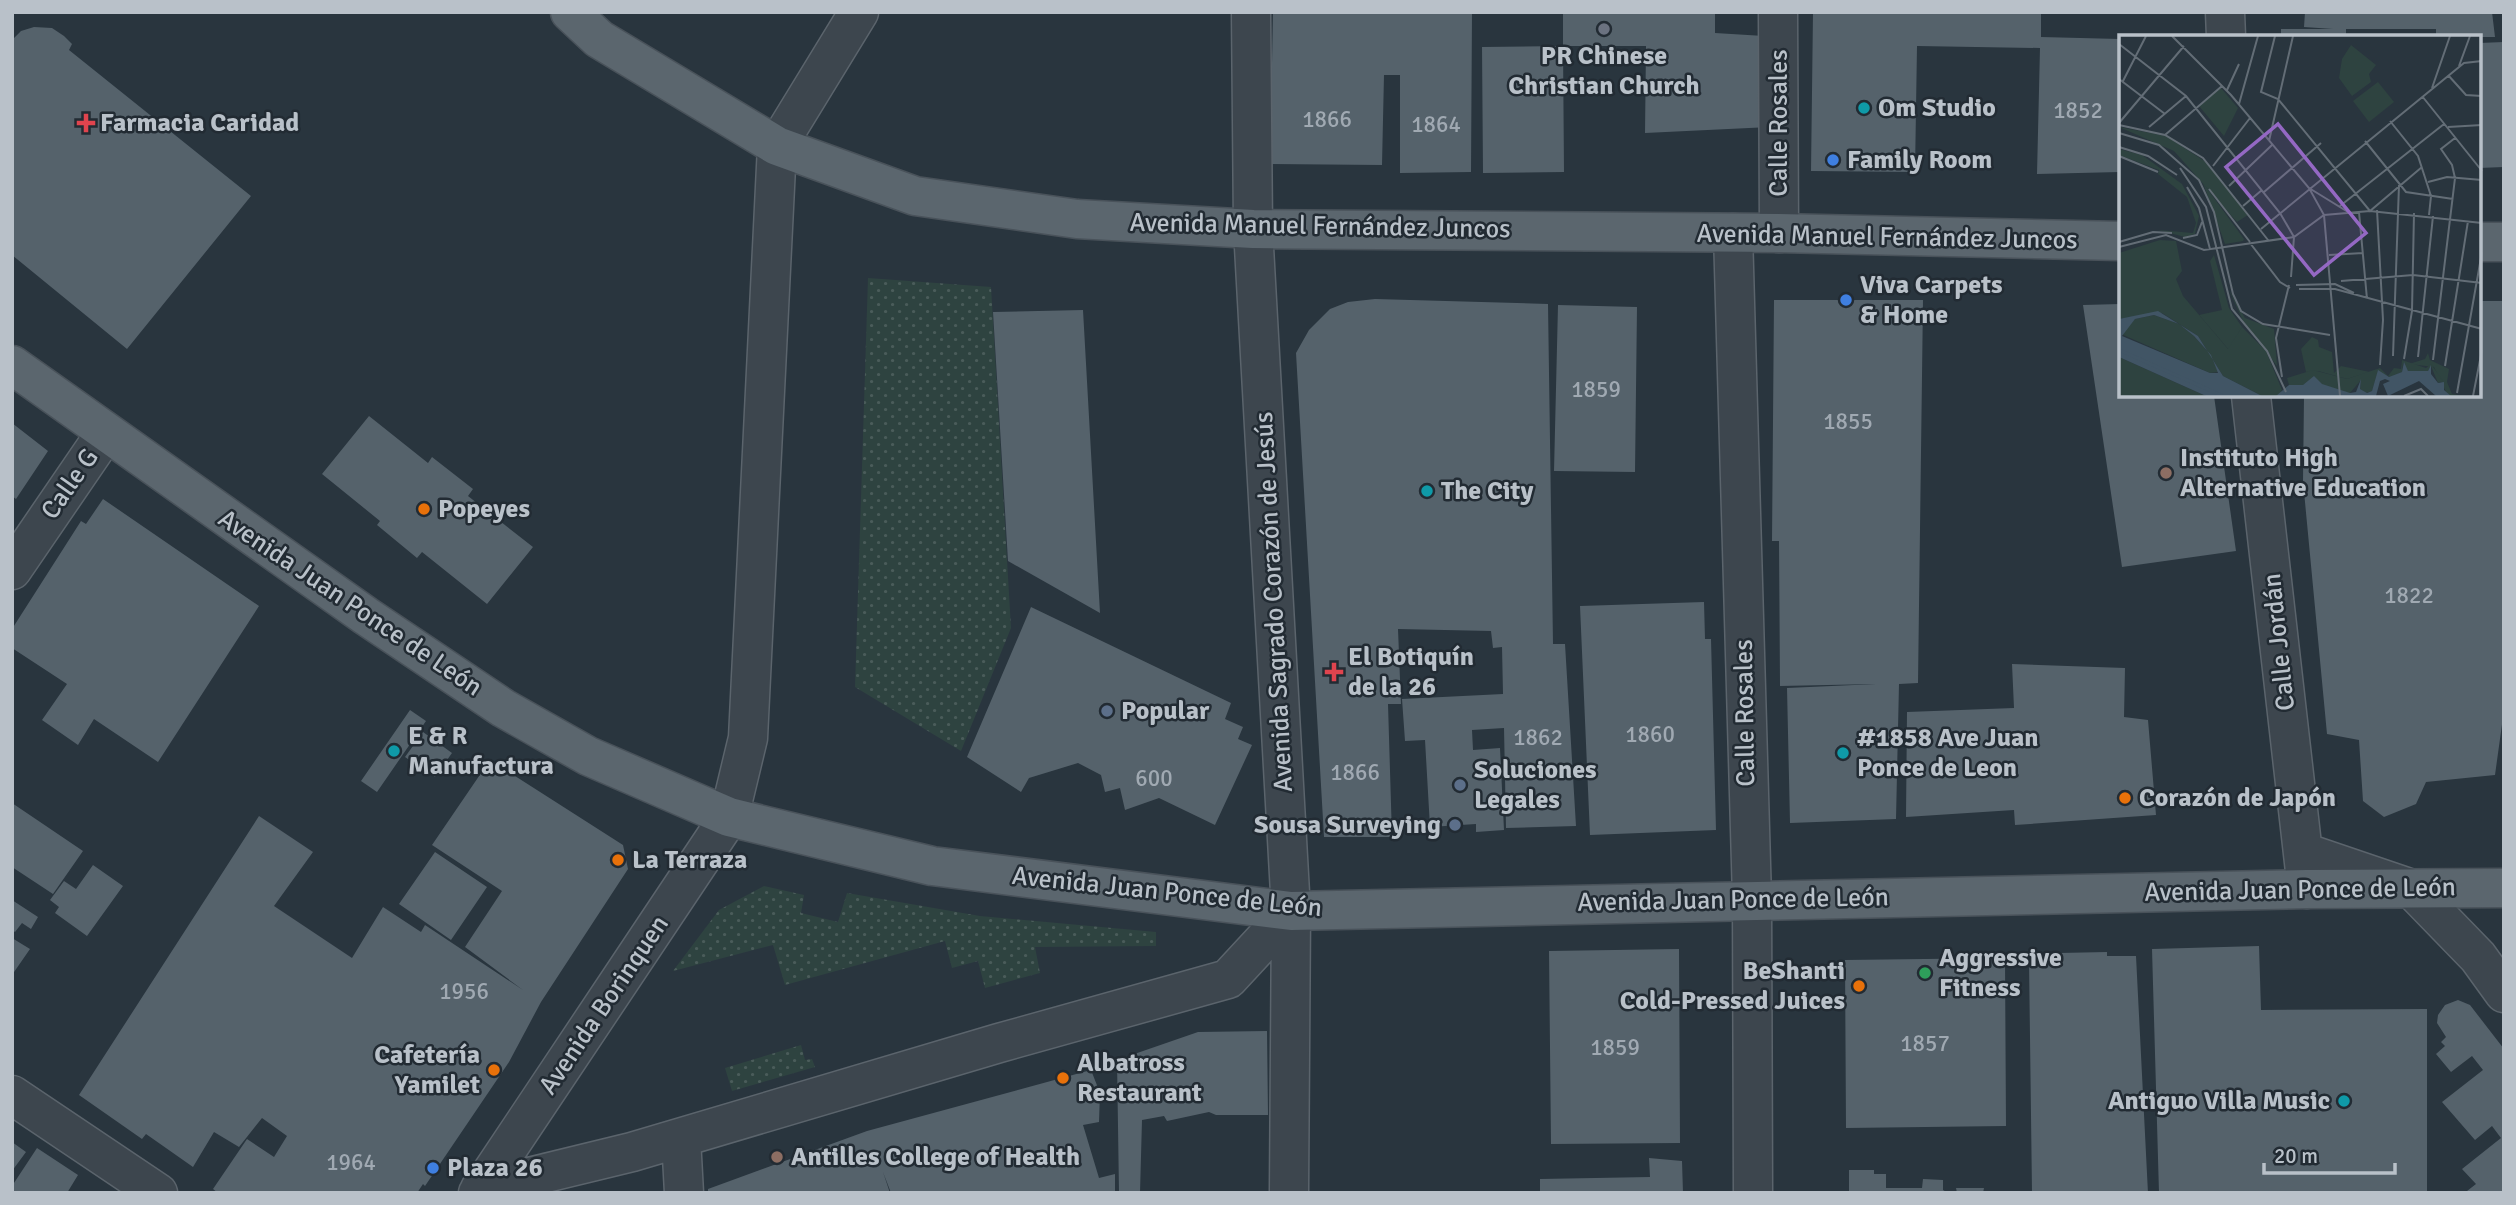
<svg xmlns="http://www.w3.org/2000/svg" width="2516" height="1205" viewBox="0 0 2516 1205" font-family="Signika,sans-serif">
	<defs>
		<pattern id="green-dots" width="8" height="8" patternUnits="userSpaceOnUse" patternTransform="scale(1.75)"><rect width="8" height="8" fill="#2e4340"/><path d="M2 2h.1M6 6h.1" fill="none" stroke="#4a5c5a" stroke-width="1.8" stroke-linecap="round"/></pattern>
	</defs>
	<rect width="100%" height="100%" fill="#29353e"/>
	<path fill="url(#green-dots)" d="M868,278L991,287L1011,628L961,751L855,687Z
		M764,886L804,895L801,913L838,922L847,893L980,916L1156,932V946L1035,947L1040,973L985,988L978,961L952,968L945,941L785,985L773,945L673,971L719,910Z
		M801,1045L805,1060L812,1059L815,1067L732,1091L725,1068Z"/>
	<path fill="#55626b" d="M1273,12H1472L1471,172L1400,173V75H1384L1382,165L1270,164Z
		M1563,12H1715V33L1764,36L1770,127L1645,133L1646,46H1563L1564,172L1483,173L1482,47L1563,46Z
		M1813,12H2041V37L2120,39V172L2037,174L2040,48L1917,46L1915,172L1811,171Z
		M2305,12H2492L2495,37H2436V29H2346V37H2281V29H2333L2304,27Z
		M34,27L52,28L64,36L72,44L69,50L251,196L127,349L12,255V40L21,31Z
		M2504,42V167L2479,168V43Z
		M1375,299L1548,304L1553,644H1565L1576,826L1506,828L1504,728L1472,730L1473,750L1500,748L1504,830L1476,832V824L1430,827L1425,740L1405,741L1402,699L1503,694L1502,647L1493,648L1491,631L1398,629L1401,704H1388L1392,837H1324L1296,353L1309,330L1330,309L1348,302Z
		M1774,300H1923L1918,683L1899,684L1896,819L1790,823L1787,688L1876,684L1780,686L1779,541H1772Z
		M2479,301H2504V710L2495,775L2426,782L2416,804L2384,817L2363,801L2359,740L2327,734L2303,481L2304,396H2479Z
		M2120,304V396H2214L2236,551L2122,567L2083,305Z
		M1558,305L1637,307L1635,472L1554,471Z
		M1083,310L1100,613L1008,561L993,312Z
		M369,416L428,463L432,457L473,489L468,496L533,547L487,604L422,552L417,558L377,525L380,521L322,474Z
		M12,423L48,451L16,499L12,496Z
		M103,499L259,606L158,762L94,719L78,745L42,720L67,684L12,648V629L81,521L86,524Z
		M1704,602L1705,639H1711L1716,830L1590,835L1580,606Z
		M1031,607L1231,703L1225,719L1243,727L1238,739L1252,745L1215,825L1159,798L1125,810L1120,788L1105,792L1101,775L1078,763L1029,778L1021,792L967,757Z
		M2012,664L2125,668L2124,717L2148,720L2156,815L2015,825L2014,810L1906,817L1907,712L2014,708Z
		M410,710L426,721L377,792L361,781Z
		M423,732L452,753L435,777L405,757Z
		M490,760L623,845L628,869L541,1002L509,1062L425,1186L423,1184L417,1193H218L213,1189L247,1139L274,1157L287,1136L262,1118L239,1147L214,1132L193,1167L146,1134L142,1139L79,1095L259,816L313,852L274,906L352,958L383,907L421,932L425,925L523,990L465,947L502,891L432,845Z
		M12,803L83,851L53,894L12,867Z
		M435,852L487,887L451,940L399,904Z
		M93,865L123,886L87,936L55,913L59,907L50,900L64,881L76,889Z
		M12,900L38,917L31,929L22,923L15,932L12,930Z
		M12,938L30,949L12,975Z
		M2259,946L2261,1010L2427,1009V1193H2159L2152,949Z
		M1679,949L1680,1143L1551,1144L1549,951Z
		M2107,952V956H2136L2148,1193H2032L2029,960L2059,959V953Z
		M2005,958L2006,1126L1846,1128L1845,960Z
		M2458,1000L2470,1005L2504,1049V1193L2467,1191L2476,1184L2462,1169L2501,1138L2492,1126L2475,1140L2442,1102L2483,1070L2472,1056L2451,1072L2436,1054L2445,1046L2441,1042L2446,1037L2437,1023L2438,1015L2445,1005Z
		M1267,1031L1268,1115H1216L1209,1112L1167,1121L1164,1116L1142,1120L1140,1193H1119L1117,1060L1198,1032Z
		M1091,1070L1100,1093L1099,1122L1083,1125L1099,1178L1115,1174V1193H891L883,1172L890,1193H708V1189L867,1131Z
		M12,1142L26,1152L12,1171Z
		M37,1148L78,1175L67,1193H12V1186Z
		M1649,1158L1682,1161L1683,1193H1540V1179L1650,1177Z
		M1849,1170H1874V1174H1886V1188H1922L1923,1179L1943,1180V1190L1948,1193H1849Z
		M1956,1188H1984L1983,1193H1957Z"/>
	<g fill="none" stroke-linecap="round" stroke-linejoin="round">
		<g stroke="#5b646c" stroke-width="41">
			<path id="minor" d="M1251,12L1253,229L1291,911L1289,1193
				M1778,12L1779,233
				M2225,12L2226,37
				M1733,233L1752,899L1753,1193
				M2251,396L2307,889
				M12,570L105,434
				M2303,852L2412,889L2478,957L2504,993
				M12,1095L158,1193
				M681,1138L684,1193
				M480,1189L632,1152L999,1043L1228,979L1291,911
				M478,1193L729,817L748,738L777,146L859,12"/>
		</g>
		<g stroke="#49525a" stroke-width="41">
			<path id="major" d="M570,12L599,39L777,146L915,196L1077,219L1253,229L1779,233L2120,241
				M2479,242H2504
				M12,365L366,616L503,708L588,756L729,817L932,866L1291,911L2307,889L2504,888"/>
		</g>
		<use href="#minor" stroke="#3d464e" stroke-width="38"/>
		<use href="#major" stroke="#5b666e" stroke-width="38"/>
	</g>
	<circle fill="#6b7280" stroke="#222b33" stroke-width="2.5" cx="1604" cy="29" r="7"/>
	<g fill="#0f9aa8" stroke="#222b33" stroke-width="2.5">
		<circle cx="1864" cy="108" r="7"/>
		<circle cx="1427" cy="491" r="7"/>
		<circle cx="394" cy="751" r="7"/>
		<circle cx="1843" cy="753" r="7"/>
		<circle cx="2344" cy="1101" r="7"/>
	</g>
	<g fill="#e0444e" stroke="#222b33" stroke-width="2.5">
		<path d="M82.5 112.5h7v7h7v7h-7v7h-7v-7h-7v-7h7z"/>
		<path d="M1330.5 661.5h7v7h7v7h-7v7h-7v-7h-7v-7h7z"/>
	</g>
	<g fill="#3f7fe0" stroke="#222b33" stroke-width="2.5">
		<circle cx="1833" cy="160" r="7"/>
		<circle cx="1846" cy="300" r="7"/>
		<circle cx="433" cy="1168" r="7"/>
	</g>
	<g fill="#8d6e63" stroke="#222b33" stroke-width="2.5">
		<circle cx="2166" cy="473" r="7"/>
		<circle cx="777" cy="1157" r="7"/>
	</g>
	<g fill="#e8710a" stroke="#222b33" stroke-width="2.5">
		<circle cx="424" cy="509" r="7"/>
		<circle cx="2125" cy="798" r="7"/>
		<circle cx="618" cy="860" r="7"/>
		<circle cx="1859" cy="986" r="7"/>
		<circle cx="494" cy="1070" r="7"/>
		<circle cx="1063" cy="1078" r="7"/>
	</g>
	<g fill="#5c6f8a" stroke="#222b33" stroke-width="2.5">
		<circle cx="1107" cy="711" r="7"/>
		<circle cx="1460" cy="785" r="7"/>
		<circle cx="1455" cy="825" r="7"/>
	</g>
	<circle fill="#2e9e5b" stroke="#222b33" stroke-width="2.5" cx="1925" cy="973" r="7"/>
	<g text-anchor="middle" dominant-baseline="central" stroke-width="5" stroke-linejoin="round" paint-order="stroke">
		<g font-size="23" fill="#a0a9b2">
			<text x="2078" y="110">1852</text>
			<text x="1327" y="119">1866</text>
			<text x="1436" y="124">1864</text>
			<text x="1596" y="389">1859</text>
			<text x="1848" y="421">1855</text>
			<text x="2409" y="595">1822</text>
			<text x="1650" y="734">1860</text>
			<text x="1538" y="737">1862</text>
			<text x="1355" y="772">1866</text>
			<text x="1154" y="778">600</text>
			<text x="464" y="991">1956</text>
			<text x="1925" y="1043">1857</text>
			<text x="1615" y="1047">1859</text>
			<text x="351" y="1162">1964</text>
		</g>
		<g font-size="26" font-weight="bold" fill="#b9c1c9" stroke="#222b33" text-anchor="start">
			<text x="1604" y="56" text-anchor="middle">PR Chinese<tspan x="1604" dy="30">Christian Church</tspan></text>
			<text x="1878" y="108">Om Studio</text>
			<text x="100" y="123">Farmacia Caridad</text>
			<text x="1847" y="160">Family Room</text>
			<text x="1860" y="285">Viva Carpets<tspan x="1860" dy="30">&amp; Home</tspan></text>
			<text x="2180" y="458">Instituto High<tspan x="2180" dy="30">Alternative Education</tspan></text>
			<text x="1441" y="491">The City</text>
			<text x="438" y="509">Popeyes</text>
			<text x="1348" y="657">El Botiquín<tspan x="1348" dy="30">de la 26</tspan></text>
			<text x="1121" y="711">Popular</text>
			<text x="408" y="736">E &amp; R<tspan x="408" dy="30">Manufactura</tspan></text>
			<text x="1857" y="738">#1858 Ave Juan<tspan x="1857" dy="30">Ponce de Leon</tspan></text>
			<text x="1474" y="770">Soluciones<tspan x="1474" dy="30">Legales</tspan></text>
			<text x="2139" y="798">Corazón de Japón</text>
			<text x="1441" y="825" text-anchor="end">Sousa Surveying</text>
			<text x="632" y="860">La Terraza</text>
			<text x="1939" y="958">Aggressive<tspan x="1939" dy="30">Fitness</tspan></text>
			<text x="1845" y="971" text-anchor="end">BeShanti<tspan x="1845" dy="30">Cold-Pressed Juices</tspan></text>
			<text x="480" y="1055" text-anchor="end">Cafetería<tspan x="480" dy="30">Yamilet</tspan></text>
			<text x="1077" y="1063">Albatross<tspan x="1077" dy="30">Restaurant</tspan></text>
			<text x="2330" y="1101" text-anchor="end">Antiguo Villa Music</text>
			<text x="791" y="1157">Antilles College of Health</text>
			<text x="447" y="1168">Plaza 26</text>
		</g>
		<g font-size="26" fill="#b9c1c9" stroke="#222b33">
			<text transform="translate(1779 123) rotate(-90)">Calle Rosales</text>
			<text transform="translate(1320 226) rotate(1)">Avenida Manuel Fernández Juncos</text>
			<text transform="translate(1887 237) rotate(1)">Avenida Manuel Fernández Juncos</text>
			<text transform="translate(70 484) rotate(-55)">Calle G</text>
			<text transform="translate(1274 602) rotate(-93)">Avenida Sagrado Corazón de Jesús</text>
			<text transform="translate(350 603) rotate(34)">Avenida Juan Ponce de León</text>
			<text transform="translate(2279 642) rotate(-96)">Calle Jordán</text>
			<text transform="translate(1745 713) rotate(-91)">Calle Rosales</text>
			<text transform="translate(2300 890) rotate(-1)">Avenida Juan Ponce de León</text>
			<text transform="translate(1167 892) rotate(6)">Avenida Juan Ponce de León</text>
			<text transform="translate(1733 900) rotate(-1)">Avenida Juan Ponce de León</text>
			<text transform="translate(604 1005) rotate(-56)">Avenida Borinquen</text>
		</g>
	</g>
	<g transform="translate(2119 35)">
		<rect width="362" height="362" fill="#29353e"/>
		<path d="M232,10L257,30L250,39L252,47L233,61L220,43L223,24ZM102,53L119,73L105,101L80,71ZM0,114L23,120L63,149L80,181L76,199L66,202L39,195L74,198L77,188L68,162L39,139L40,135L0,120ZM84,148L125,204L124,206L106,209ZM95,220L110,273L123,292L110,315L80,280L103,275L91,226ZM110,255L126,283L155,294L158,331L124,286Z" fill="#2e4340"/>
		<path d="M0,92L47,101L87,127L129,180L118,187L55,116ZM41,205L57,206L63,236L57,244L64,261L109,314L123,292L147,316L163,355L159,361H143L104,341L79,301L43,278L0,284V218ZM35,280L60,289L75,301L92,320L99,337L91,338L2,299L16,284ZM193,302L199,305L200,312L213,317L215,338L222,331L251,337L228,344L199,336L187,337L182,314ZM309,318L311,325L330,334L328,347L333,359L346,361H331L327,357L315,332L290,329L306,324Z" fill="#2e4340"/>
		<path d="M0,322L87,361H0ZM283,325L307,333L312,329L324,346L319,348L312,331L309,336H289L284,328L283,337L271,342L267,341L262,340L259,336L253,356L247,358L241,354L242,345L231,358L178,352L170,350L168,343L194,335L228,344L261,333L269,341L275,333L282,334Z" fill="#2e4340"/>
		<path d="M259,47L275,67L250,87L234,66Z" fill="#2e4340"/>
		<path d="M39,276L79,301L104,341L143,361H87L0,322V284ZM35,280L60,289L75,301L92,320L99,338H91L3,301L16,284ZM285,327L289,336H309L312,330V339L319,348L325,347V355L332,361H317L300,346L269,361L264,349L271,346L266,344L261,346L257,361H157L170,350H184L195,341L203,349L231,358L237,357L242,344L241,354L248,358L253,356L259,335L270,342L283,337Z" fill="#415565" fill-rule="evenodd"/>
		<path fill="none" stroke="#415565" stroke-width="3.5" d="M0,315L104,361"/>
		<path fill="none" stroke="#636d76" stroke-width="2" d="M53,1L112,60L190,153L205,180L221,361M156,1L142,57L159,64L251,176L303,132M0,9L67,61L161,178L175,202L172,242M340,31L351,1M329,40L347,60L363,61M0,44L46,79M4,46L27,1M313,53L331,1M108,55L120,29M303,61L363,136M120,69L139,1M271,86L299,121L312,161L310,180M0,88L65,11M0,90L46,100L84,123L149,205M30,92L67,61M329,92L363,90M0,98L40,110L80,145L95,177L114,259L122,276L144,289L211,300M46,100L103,51M150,106L174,1M246,106L287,157L334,164M0,112L29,121L58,140M0,121L39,137M94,131L131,83M61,133L87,172L113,274L148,316L167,357M309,147L328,142L363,145M110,151L153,110M68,152L80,173L91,214M190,153L229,177M90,154L131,207M145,157L202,108M124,171L143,155M221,171L325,89M258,175L264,285L261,330M240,177L248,264M142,194L345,28L363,26M64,203L78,200L83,187M0,207L34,197L53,198M131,208L161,247L171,253M0,212L47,200L85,215L175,202L205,180L251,176L363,188M210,220L244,218M222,246L294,240L363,248M177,250L216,249L235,258M180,254H216L363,294M274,321L280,150M299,322L314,181M285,324L293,276L295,178M314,325L336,143L333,130L322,114L336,103M326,331L349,186M163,342L157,303L170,250M338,358L363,217M285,361L302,354L309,361M354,361L363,315"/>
		<path fill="#9468c3" fill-opacity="0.15" stroke="#9468c3" stroke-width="3.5" d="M159,89L247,198L195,240L107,132Z"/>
		<rect width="362" height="362" fill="none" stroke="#b9c1c9" stroke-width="3.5"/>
	</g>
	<rect width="2516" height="1205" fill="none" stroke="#b9c1c9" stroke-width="28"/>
	<path d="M2264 1163v10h131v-10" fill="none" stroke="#b9c1c9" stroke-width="3.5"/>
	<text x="2274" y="1163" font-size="21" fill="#b9c1c9" stroke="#222b33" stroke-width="5" paint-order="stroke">20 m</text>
</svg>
